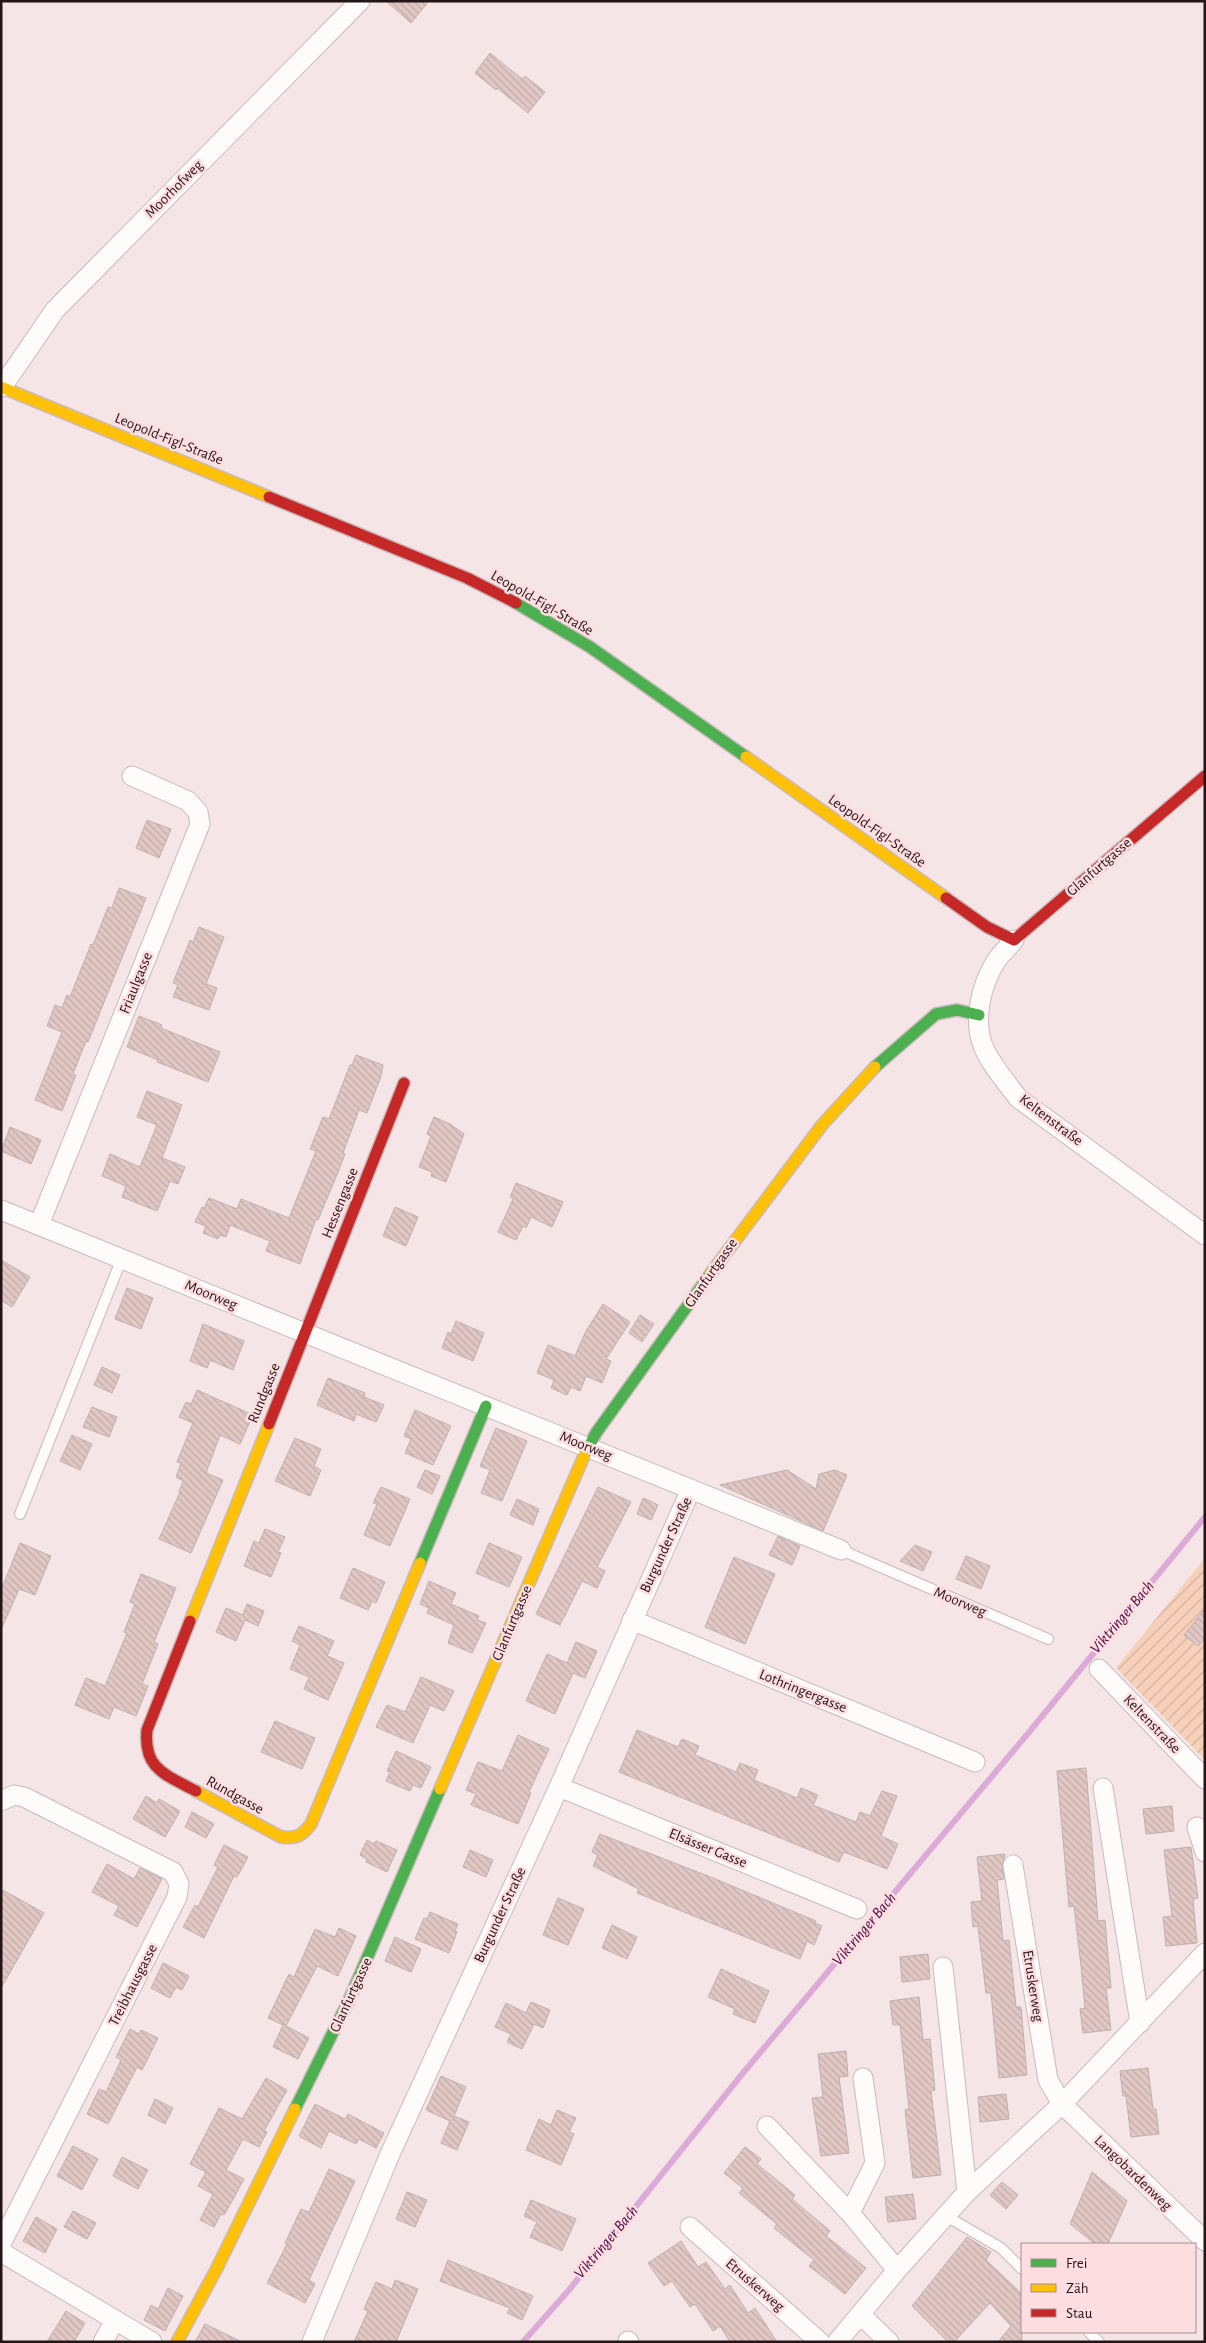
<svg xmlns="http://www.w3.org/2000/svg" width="1206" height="2343" viewBox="0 0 1206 2343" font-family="'Alegreya Sans',sans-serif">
	<defs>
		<pattern id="garden-furrows" width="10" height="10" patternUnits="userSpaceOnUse" patternTransform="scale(1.25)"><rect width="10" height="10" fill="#f7d0b9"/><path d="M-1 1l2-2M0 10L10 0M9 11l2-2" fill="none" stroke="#d3b29e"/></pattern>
		<pattern id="building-back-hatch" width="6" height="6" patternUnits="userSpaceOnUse" patternTransform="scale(1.25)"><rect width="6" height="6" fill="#e2c8c5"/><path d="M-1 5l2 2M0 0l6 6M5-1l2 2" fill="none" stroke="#c2aba8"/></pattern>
	</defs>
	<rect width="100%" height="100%" fill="#f6e5e6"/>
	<path fill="url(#garden-furrows)" d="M1205,1558V1760L1116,1668Z"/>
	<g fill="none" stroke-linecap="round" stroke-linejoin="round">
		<path stroke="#dcaad7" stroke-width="6" d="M523,2342L569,2290L743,2073L1030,1731L1205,1517"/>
	</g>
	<path fill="url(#building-back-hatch)" stroke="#beb0ae" d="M386,1H429L411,23Z
		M490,53L522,79L525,76L545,92L528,113L497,88L496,90L475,73Z
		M147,820L171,829L159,858L136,848Z
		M119,888L146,898L88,1042L86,1041L73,1074L76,1075L62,1111L35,1100L62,1032L47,1026L55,1005L62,1008L67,995L70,997L91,944L93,945L108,907L112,908Z
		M199,927L224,937L206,984L217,988L209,1010L173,997L178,985L173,983L190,940L193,942Z
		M139,1016L162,1025L161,1028L220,1052L208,1082L157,1062L158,1060L127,1047Z
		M356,1055L383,1065L381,1076L367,1113L359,1110L343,1153L345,1154L338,1172L318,1220L316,1219L300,1264L266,1251L270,1241L230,1225L226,1237L220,1235L218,1239L203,1233L206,1226L195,1222L202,1207L204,1208L209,1198L237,1209L241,1199L289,1218L316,1151L310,1149L323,1117L329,1119L350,1065H352Z
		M147,1091L182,1105L162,1158L185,1167L178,1184L170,1181L157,1211L122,1197L126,1186L102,1176L110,1154L140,1167L157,1125L137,1117Z
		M434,1117L450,1124L464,1134L446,1182L431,1176L432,1172L419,1167L431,1136L427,1134Z
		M10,1127L41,1140L31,1164L1,1151Z
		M516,1183L563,1202L552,1227L531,1217L526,1228L523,1226L516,1240L498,1232L513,1199L510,1197Z
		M395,1207L418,1217L406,1246L383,1236Z
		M1,1260L30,1277L12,1307L1,1300Z
		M127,1288L153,1298L141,1329L115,1319Z
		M603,1304L630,1322L606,1359L611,1361L602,1383L586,1376L580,1391L571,1387L567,1395L551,1388L554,1380L537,1373L548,1345L575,1356L586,1331Z
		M640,1315L654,1324L642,1342L629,1333Z
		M456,1321L484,1333L473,1361L442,1348L448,1332L451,1334Z
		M203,1324L244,1341L233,1370L210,1360L207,1368L190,1361Z
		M102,1367L120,1375L112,1393L94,1385Z
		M328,1378L365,1393L364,1397L384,1405L376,1422L356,1414L354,1421L317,1405Z
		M197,1390L253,1415L240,1444L220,1435L206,1473L223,1480L191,1553L159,1539L180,1492H179L183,1481L176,1477L181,1463L177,1462L193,1423L179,1417L186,1402L191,1404Z
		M92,1407L117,1417L109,1437L83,1427Z
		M415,1410L451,1426L433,1465L405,1453L411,1439L404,1436Z
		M496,1428L527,1441L502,1501L481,1493L490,1470L480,1466Z
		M72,1435L92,1444L80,1470L60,1461Z
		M295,1438L321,1449L314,1466L321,1470L310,1496L275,1481Z
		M425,1470L440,1476L432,1494L417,1487Z
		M787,1470L816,1489L819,1474L835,1470L847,1475L823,1531L720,1485Z
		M381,1487L410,1499L390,1546L364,1535L377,1504L373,1503Z
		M598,1487L631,1502L597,1567L605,1571L597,1588L582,1581L560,1625L536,1614Z
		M643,1498L658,1505L651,1520L637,1514Z
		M517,1499L539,1509L533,1525L510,1515Z
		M265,1529L285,1537L278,1552L281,1553L271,1577L244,1566L254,1541L259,1543Z
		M778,1536L800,1546L792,1565L769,1555Z
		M20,1543L51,1556L35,1595L19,1589L1,1630V1590Z
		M489,1543L522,1557L509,1587L476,1573Z
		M915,1545L932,1552L923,1571L900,1561Z
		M966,1556L990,1566L981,1589L956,1579Z
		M734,1557L775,1574L745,1644L705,1627Z
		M353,1568L385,1582L376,1603L372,1601L368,1610L340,1598Z
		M141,1574L176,1588L154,1642L158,1644L142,1684L148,1686L136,1716L114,1707L109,1719L75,1705L86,1678L105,1686L127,1633L124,1632L135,1604L130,1602Z
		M429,1581L456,1593L451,1604L479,1616L477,1620L486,1623L472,1653L448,1643L454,1625L427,1613L429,1608L420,1604Z
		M247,1604L264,1611L258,1626L245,1620L236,1641L216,1632L226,1608L243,1615Z
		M1205,1609V1638L1198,1646L1184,1635Z
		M299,1626L334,1641L327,1656L344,1663L328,1700L304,1689L309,1677L290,1669L300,1645L292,1641Z
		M576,1642L597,1651L585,1678L573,1673L555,1714L526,1701L547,1654L567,1663Z
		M421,1677L454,1691L444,1711L430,1705L413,1743L376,1727L387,1705L405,1712Z
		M275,1721L315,1738L302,1769L261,1752Z
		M637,1730L678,1747L682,1739L699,1746L695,1755L736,1772L740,1763L758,1770L754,1780L797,1798L801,1788L818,1795L813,1805L856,1822L860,1812L870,1816L882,1791L897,1796L881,1836L898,1844L887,1869L844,1852L839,1862L619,1772Z
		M518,1735L549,1749L529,1792L531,1793L518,1824L471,1805L476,1794L466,1790L478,1762L502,1771Z
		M396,1751L431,1767L421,1788L413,1785L410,1791L386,1781L390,1772L387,1771Z
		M1086,1768L1098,1921L1105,1920L1107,1945L1111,1988H1106L1111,2030L1083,2033L1080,2009L1085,2008L1081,1966L1074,1906L1069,1907L1057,1771Z
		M146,1796L157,1803L159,1799L180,1811L165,1837L133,1819Z
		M1172,1806L1174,1831L1146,1834L1143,1809Z
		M192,1812L214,1824L206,1838L185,1827Z
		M600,1834L713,1878L816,1921L815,1923L822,1926L814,1945L807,1941L800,1959L637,1893L639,1889L593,1866L598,1855L592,1852Z
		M367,1840L374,1844L376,1841L397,1850L387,1872L366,1862L367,1859L360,1855Z
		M224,1845L248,1857L237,1877L234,1876L204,1938L183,1927L195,1905L198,1907L218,1867L214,1865Z
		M1191,1847L1198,1898L1193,1899L1197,1943L1166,1946L1163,1917L1172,1916L1164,1850Z
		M470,1850L493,1860L486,1877L463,1867Z
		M1005,1854L1002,1866L1004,1879L997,1880L1003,1941L1009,1940L1016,2007H1021L1027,2075L999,2078L991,1993H986L978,1926L973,1927L971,1902L982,1901L977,1857Z
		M107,1864L134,1879L140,1868L162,1879L137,1927L114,1915L119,1906L92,1892Z
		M1,1889L44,1913L1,1988Z
		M558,1898L584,1909L568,1945L543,1935Z
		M430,1912L458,1924L455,1931L457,1932L449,1953L415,1939L424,1918L427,1919Z
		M612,1925L637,1937L627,1959L602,1948Z
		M339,1928L356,1936L338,1976L317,1966L286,2026L309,2038L298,2059L273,2047L283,2025L268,2018L289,1974L294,1977L315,1929L335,1937Z
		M395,1937L421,1949L411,1972L385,1961Z
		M928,1954L930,1979L902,1982L900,1957Z
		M163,1963L189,1976L182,1990L176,1987L170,1998L151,1988Z
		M721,1969L769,1991L755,2023L733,2014L735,2009L708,1997Z
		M919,1997L923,2040L930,2039L935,2090L931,2091L941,2175L913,2178L905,2110L909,2109L900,2025H893L890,2001Z
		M531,2002L550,2010L543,2028L534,2024L522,2049L507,2042L511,2034L495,2027L506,2003L526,2013Z
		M130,2029L139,2034L141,2030L158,2038L142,2070L137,2067L108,2124L87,2114L99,2089L106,2092L121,2060L116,2057Z
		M846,2051L848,2076L839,2077L849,2153L821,2156L812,2098L823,2097L818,2054Z
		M1148,2068L1153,2109H1156L1159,2134L1131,2137L1126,2096H1123L1120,2071Z
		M441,2076L466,2087L454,2116L469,2122L457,2150L441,2143L450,2121L426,2110Z
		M266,2078L287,2090L264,2131L267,2132L259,2147L243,2139L226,2170L244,2179L231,2203L224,2215L221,2214L214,2227L200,2220L213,2194L198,2186L206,2172L190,2164L219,2108L242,2119Z
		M1006,2094L1009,2119L980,2122L978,2097Z
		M155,2099L173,2108L165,2124L148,2115Z
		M315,2104L345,2119L348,2114L384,2133L376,2148L359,2139L356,2144L329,2131L321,2148L299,2136Z
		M557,2110L576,2118L569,2132L574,2134L561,2165L526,2150L539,2119L551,2125Z
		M73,2146L98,2159L82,2190L57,2176Z
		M745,2147L761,2159L757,2164L795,2195L792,2199L830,2231L826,2236L866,2268L845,2294L809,2266L814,2260L774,2228L777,2224L739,2193L743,2188L724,2173Z
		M122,2157L148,2170L138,2189L113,2176Z
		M329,2169L355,2181L309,2280L315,2284L305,2303L267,2283L287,2244L285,2243L301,2209L309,2212Z
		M1092,2172L1127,2201L1108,2244H1095L1070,2224Z
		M1002,2182L1018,2195L1006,2209L990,2195Z
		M407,2192L427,2200L415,2227L396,2219Z
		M913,2194L916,2219L888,2222L885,2197Z
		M531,2200L576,2219L562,2251L530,2237L537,2222L524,2216Z
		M73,2211L96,2223L87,2239L64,2227Z
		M36,2217L57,2229L45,2253L23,2241Z
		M967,2237L991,2252L986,2260L1022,2294V2342H998L1011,2326L990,2303L954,2342H948L912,2306Z
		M681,2241L698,2267L706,2262L725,2289L730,2285L748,2313L755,2308L777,2342H730L720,2326L713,2331L695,2304L690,2307L672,2281L664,2286L648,2263Z
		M448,2260L533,2296L522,2320L507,2313L510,2308L440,2281Z
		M395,2280L418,2289L396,2342H354L368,2311L364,2309L376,2282L392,2289Z
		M168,2288L183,2296L165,2331L144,2320L151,2305L158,2309Z
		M66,2311L85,2323L74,2342H47Z
		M205,2324L242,2342H195Z"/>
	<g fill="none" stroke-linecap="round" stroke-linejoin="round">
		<g stroke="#c9babb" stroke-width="12">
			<path id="lane" d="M20,1514L122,1258
				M841,1550L1048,1639
				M946,2216L1001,2248L1022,2269
				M1089,2332L1099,2342"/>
		</g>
		<g stroke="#c9babb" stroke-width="21">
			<path id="street" d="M2,387L55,310L360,1
				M1014,940C1009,947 1001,953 996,961C981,985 973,1019 983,1046C991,1065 1006,1082 1018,1098L1205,1235
				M1,1210L841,1550
				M39,1225L200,824L198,812L188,801L132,776
				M632,1620L975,1762
				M1099,1669L1205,1779
				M559,1787L857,1909
				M1103,1788L1140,2023
				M1,1801L14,1795L24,1797L173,1872L179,1884L177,1897L1,2244
				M1197,1827L1205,1852
				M1013,1865L1048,2080L1062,2104L1205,2241
				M943,1967L967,2192
				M767,2126L850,2213L897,2270
				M850,2213L875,2163L863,2078
				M690,2227L820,2342
				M1,2252L152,2342
				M860,2314L889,2342
				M628,2341L629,2342
				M103,2342L115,2320
				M312,2342L390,2154L559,1787L691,1489
				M837,2342L897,2270L967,2192L1062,2104L1205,1953"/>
		</g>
		<g stroke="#c9babb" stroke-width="14">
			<path id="fast" d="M516,603L590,647L746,757
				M875,1067L936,1014L957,1010L979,1015
				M584,1456L596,1433L711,1273
				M420,1563L486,1406
				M295,2109L349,2000L440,1789"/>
		</g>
		<g stroke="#c9babb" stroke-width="14">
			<path id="slow" d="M1,387L269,497
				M746,757L946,898
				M711,1273L822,1125L875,1067
				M190,1621L269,1424
				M440,1789L584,1456
				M196,1791L281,1837C296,1839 302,1836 311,1824L420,1563
				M177,2342L216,2270L295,2109"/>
		</g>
		<g stroke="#c9babb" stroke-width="14">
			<path id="jam" d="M269,497L467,578L516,603
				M946,898L987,927L1014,940L1205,776
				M269,1424L404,1083
				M190,1621L147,1730C143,1769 166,1775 196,1791"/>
		</g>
		<use href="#lane" stroke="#fefbfb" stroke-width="10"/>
		<use href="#street" stroke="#fefbfb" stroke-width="19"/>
		<use href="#fast" stroke="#4caf50" stroke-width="11"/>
		<use href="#slow" stroke="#ffc107" stroke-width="11"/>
		<use href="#jam" stroke="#c62828" stroke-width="11"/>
	</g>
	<g text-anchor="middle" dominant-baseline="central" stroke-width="5" stroke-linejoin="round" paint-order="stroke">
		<g font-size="15" fill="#231517" stroke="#fedde0">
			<text transform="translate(174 189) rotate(-45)">Moorhofweg</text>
			<text transform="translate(169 439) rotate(22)">Leopold-Figl-Straße</text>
			<text transform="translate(542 603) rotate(30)">Leopold-Figl-Straße</text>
			<text transform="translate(877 831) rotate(35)">Leopold-Figl-Straße</text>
			<text transform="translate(1099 867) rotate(-41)">Glanfurtgasse</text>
			<text transform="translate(136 983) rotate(-68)">Friaulgasse</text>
			<text transform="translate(1051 1120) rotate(37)">Keltenstraße</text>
			<text transform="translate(340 1203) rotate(-68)">Hessengasse</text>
			<text transform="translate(711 1273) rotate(-55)">Glanfurtgasse</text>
			<text transform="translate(211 1295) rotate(23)">Moorweg</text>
			<text transform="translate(264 1393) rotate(-68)">Rundgasse</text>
			<text transform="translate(586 1446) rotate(22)">Moorweg</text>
			<text transform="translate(666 1545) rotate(-65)">Burgunder Straße</text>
			<text transform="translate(960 1602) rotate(23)">Moorweg</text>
			<text transform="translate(512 1623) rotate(-67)">Glanfurtgasse</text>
			<text transform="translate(803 1691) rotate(22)">Lothringergasse</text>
			<text transform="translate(1152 1724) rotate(46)">Keltenstraße</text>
			<text transform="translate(235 1795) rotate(29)">Rundgasse</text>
			<text transform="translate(708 1848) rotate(22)">Elsässer Gasse</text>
			<text transform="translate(500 1915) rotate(-65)">Burgunder Straße</text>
			<text transform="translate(133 1985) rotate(-63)">Treibhausgasse</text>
			<text transform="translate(1033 1986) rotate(81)">Etruskerweg</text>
			<text transform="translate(351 1995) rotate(-65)">Glanfurtgasse</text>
			<text transform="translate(1133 2173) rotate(44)">Langobardenweg</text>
			<text transform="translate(755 2285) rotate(41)">Etruskerweg</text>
		</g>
		<g font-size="16" font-style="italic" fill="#480e49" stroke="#fedde0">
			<text transform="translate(1122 1617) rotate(-50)">Viktringer Bach</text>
			<text transform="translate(864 1929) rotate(-50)">Viktringer Bach</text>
			<text transform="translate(606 2242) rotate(-50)">Viktringer Bach</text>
		</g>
	</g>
	<rect width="1206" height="2343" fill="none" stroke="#231517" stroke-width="5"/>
	<rect x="1021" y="2243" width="175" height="90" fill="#fedde0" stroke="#a68d90"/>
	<rect x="1031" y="2259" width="25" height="8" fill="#4caf50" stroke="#a68d90"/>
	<text x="1066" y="2268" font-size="15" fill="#231517">Frei</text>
	<rect x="1031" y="2284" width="25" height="8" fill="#ffc107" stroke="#a68d90"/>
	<text x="1066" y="2293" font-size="15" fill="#231517">Zäh</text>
	<rect x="1031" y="2309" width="25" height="8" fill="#c62828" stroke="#a68d90"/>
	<text x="1066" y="2318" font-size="15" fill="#231517">Stau</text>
</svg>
